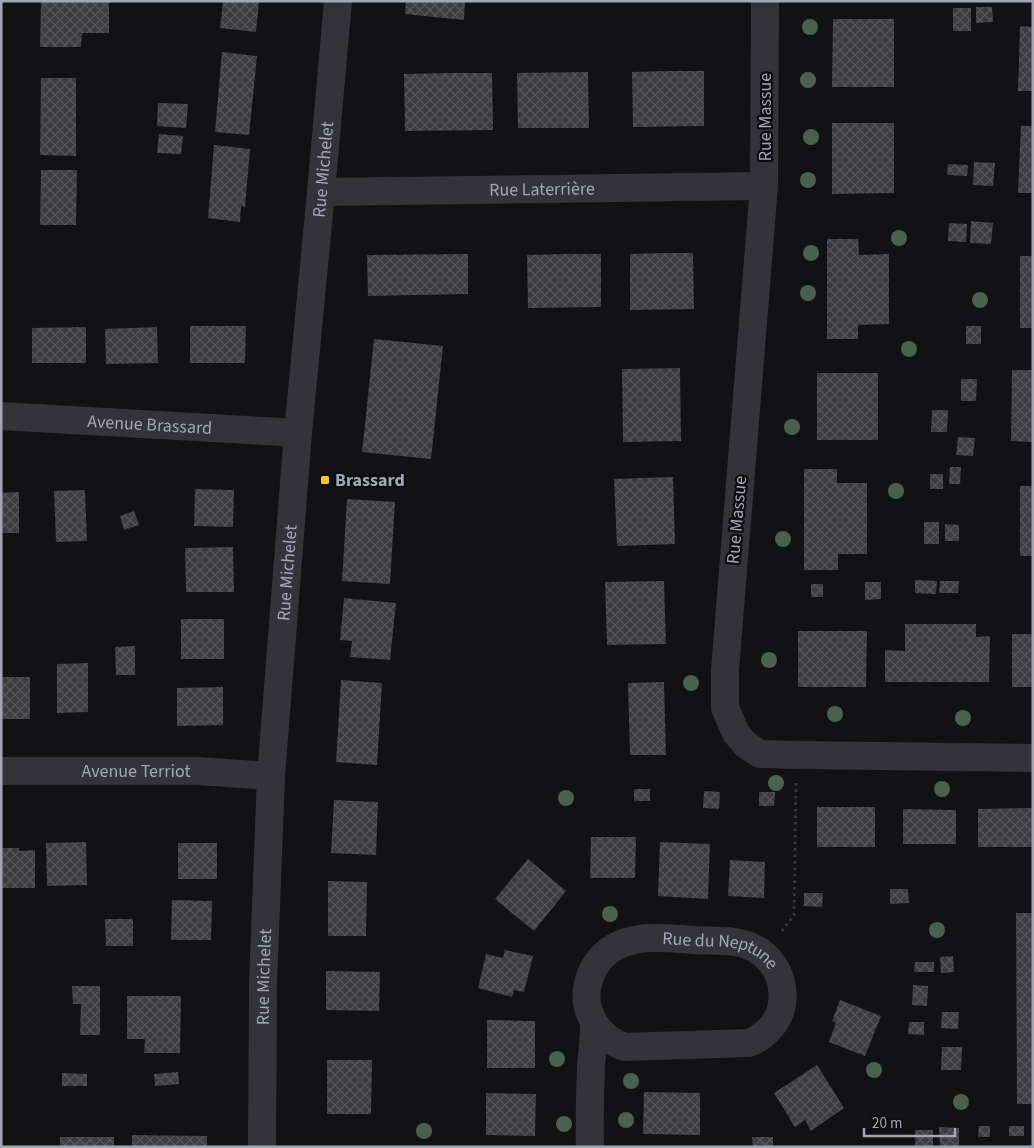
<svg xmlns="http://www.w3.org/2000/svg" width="1034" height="1148" viewBox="0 0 1034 1148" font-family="'Source Sans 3',sans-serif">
	<defs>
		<pattern id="building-cross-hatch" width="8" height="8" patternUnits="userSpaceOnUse" patternTransform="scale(1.25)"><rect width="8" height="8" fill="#3c3c41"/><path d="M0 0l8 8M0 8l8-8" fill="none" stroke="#55555a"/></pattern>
	</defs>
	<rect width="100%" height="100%" fill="#121214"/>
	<path fill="url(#building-cross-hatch)" d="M41,1H109V33H82L81,47H40Z
		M223,1H259L256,32L220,28Z
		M406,1H465L464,20L405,14Z
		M976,7H992L993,22L976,23Z
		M953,8H971V31H953Z
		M833,19H894V87H832Z
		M1020,26L1033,27V91H1018Z
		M222,52L257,56L249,135L215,132Z
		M668,71H704V126L633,127L632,72Z
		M588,72L589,128H518L517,73Z
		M449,73H492L493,130L405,131L404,74Z
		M41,78H76V156L40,155Z
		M158,103L188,104L186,128L157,126Z
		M832,123H894V193L832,194Z
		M1021,126H1033V193H1018Z
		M159,134L183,136L181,154L157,153Z
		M214,145L250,149L245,207L241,206L240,222L208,218Z
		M974,162L995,163L993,186L973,185Z
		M948,164L968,165L967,176L947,175Z
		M41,170H77L76,225H40Z
		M971,221L993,223L991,244L970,243Z
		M949,223L967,224L966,242L948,241Z
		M827,239H858L859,255L889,254V324L858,325V339H827Z
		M661,253H693L694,309L630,310V254Z
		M468,254V294L368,296L367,255Z
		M564,254H601V307L528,308L527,255Z
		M1020,256H1033V328H1020Z
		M190,326H246L245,363H190Z
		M966,326H981V344H966Z
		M86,327V363H32V328Z
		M157,327L158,363L106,364L105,329Z
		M374,339L443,346L431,459L362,452Z
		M680,368L681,441L623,442L622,369Z
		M1012,370H1033V442L1011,441Z
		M817,373H878V440H817Z
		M961,379H977L976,401H961Z
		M932,410H948L947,432H931Z
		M958,437L975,438L973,456L956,455Z
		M950,467H961L960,484H949Z
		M804,469H837V483H867V554H838V570H804Z
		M930,474H943V489H930Z
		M673,477L675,544L617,546L614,479Z
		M1020,486H1033V556H1020Z
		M195,489L234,490L233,527L194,526Z
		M85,490L87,541L56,542L54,491Z
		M19,492V533H1V493Z
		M347,499L395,502L390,584L342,581Z
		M134,511L139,525L124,530L120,516Z
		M924,522H939V544H924Z
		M945,524L959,525V541H945Z
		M233,547L234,592H186L185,548Z
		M915,580L937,581L936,594L915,593Z
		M664,581L666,644L607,645L605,582Z
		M940,581H959L958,593H939Z
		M865,582H881V599L865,600Z
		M811,584H823V597H811Z
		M344,598L396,603L390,660L350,657L352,641L340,640Z
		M181,619H224V659H181Z
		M905,624H976V637L990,636L989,682H885V650L905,651Z
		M798,631H867L866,687H798Z
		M1012,634H1033V687H1012Z
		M135,646V675H116L115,647Z
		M88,663V712L57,713V664Z
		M1,677H30V719H1Z
		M341,680L382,683L377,765L336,762Z
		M664,682L666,755H630L628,683Z
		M223,687V725L177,726V688Z
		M634,789H650V801H634Z
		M704,791L720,792L719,809L703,808Z
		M759,792H775L774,806H759Z
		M334,800L378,802L376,855L331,853Z
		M817,807H875V847H817Z
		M1033,808V847H978V809Z
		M903,809L956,810V844H903Z
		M591,837H636L635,878H590Z
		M86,842L87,885L47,886L46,843Z
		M660,842L710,844L708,899L658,896Z
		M178,843H217V879H178Z
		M1,848H19V851L35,850V888H1Z
		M528,859L566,891L534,931L495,899Z
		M730,860L765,862L764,898L728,896Z
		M328,881L367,882L366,936H328Z
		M890,889H908L909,903L890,904Z
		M804,893H823L822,907L804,906Z
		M172,900L212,901L211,940H171Z
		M1016,913H1033V1104H1017Z
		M105,919H133V946H106Z
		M505,950L533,956L524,992L514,990L512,997L478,988L486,954L503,958Z
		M953,956L954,972L941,973L940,957Z
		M915,962H934V972H914Z
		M326,971L380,972L379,1011L326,1010Z
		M913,985L928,986L927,1006L912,1005Z
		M72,986H100V1035H80L81,1004H73Z
		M127,996H181L180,1053H144L145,1039H127Z
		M840,1000L881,1016L865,1056L829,1042L836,1023L832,1021Z
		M942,1012H959L958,1029L941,1028Z
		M487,1020L535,1021V1068H487Z
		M909,1022H924V1035L908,1034Z
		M942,1047H962L961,1070H941Z
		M327,1060H372L371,1114H327Z
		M817,1065L844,1108L811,1131L805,1120L795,1127L774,1093Z
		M178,1072L179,1084L155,1086L154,1074Z
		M62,1073L87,1074V1086H62Z
		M644,1092L700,1093V1135L643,1134Z
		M486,1093L536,1094L535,1136L486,1135Z
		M979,1126H990V1137H978Z
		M1009,1126H1024V1136H1009Z
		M939,1127L959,1128V1147H940Z
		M915,1130H933V1147L915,1146Z
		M132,1135L207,1136V1147H132Z
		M60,1137H114V1147H60Z
		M752,1137H773V1147H753Z"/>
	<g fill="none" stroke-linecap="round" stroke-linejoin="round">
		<path stroke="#393a40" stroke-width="3" stroke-dasharray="2.5 4" stroke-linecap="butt" d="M782,931L794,915L796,783"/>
		<g stroke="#333339" stroke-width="28">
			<path d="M765,1L764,186L725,670V708L736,733L746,745L760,754L797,755L1033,758"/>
			<path id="s1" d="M321,192L764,186"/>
			<path id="s2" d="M1,416L298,433"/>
			<path id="s3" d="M1,771H198L271,776"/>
			<path id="s4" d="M590,1147C589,1120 590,1094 591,1067C592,1053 594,1039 594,1026C594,1019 589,1014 588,1008C585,997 587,984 591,974C593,968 597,963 601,958C624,932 662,938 694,940C707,941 722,940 735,942C767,947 786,973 782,1004C779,1022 765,1037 749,1043L624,1047C610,1041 603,1036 594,1023"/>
		</g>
		<path stroke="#333339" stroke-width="28" id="s5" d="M262,1147L263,985L271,776L298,433L321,192L338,1"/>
	</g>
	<g fill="#4a614f">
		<circle cx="810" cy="27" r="8"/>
		<circle cx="808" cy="80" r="8"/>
		<circle cx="811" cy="137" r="8"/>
		<circle cx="808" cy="180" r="8"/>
		<circle cx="899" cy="238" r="8"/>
		<circle cx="811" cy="253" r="8"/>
		<circle cx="808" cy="293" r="8"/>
		<circle cx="980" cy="300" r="8"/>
		<circle cx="909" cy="349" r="8"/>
		<circle cx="792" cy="427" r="8"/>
		<circle cx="896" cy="491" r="8"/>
		<circle cx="783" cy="539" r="8"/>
		<circle cx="769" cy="660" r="8"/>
		<circle cx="691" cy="683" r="8"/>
		<circle cx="835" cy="714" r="8"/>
		<circle cx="963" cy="718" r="8"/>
		<circle cx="776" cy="783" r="8"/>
		<circle cx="942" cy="789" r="8"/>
		<circle cx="566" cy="798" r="8"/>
		<circle cx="610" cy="914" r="8"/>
		<circle cx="937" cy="930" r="8"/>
		<circle cx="557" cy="1059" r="8"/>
		<circle cx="874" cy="1070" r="8"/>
		<circle cx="631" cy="1081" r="8"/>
		<circle cx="961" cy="1102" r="8"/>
		<circle cx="626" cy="1120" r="8"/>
		<circle cx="564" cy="1124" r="8"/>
		<circle cx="424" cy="1131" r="8"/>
	</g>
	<rect fill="#fcc722" stroke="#0d0d0f" stroke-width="2" x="320" y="475" width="10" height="10" rx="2.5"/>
	<g text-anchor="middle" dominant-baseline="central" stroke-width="4.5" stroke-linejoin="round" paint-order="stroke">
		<g font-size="18" fill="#a3a7b5" stroke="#0d0d0f">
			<text transform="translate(765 117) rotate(-90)">Rue Massue</text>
			<text stroke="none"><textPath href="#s5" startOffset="980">Rue Michelet</textPath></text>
			<text stroke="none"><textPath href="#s1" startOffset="221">Rue Laterrière</textPath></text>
			<text stroke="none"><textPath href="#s2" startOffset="149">Avenue Brassard</textPath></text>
			<text transform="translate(737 520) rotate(-85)">Rue Massue</text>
			<text stroke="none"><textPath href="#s5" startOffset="575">Rue Michelet</textPath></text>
			<text stroke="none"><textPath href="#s3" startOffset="135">Avenue Terriot</textPath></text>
			<text stroke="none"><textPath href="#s4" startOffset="321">Rue du Neptune</textPath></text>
			<text stroke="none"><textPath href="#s5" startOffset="170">Rue Michelet</textPath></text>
		</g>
		<g font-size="18" font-weight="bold" fill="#a3a7b5" stroke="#0d0d0f" text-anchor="start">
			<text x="335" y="480">Brassard</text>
		</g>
	</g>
	<rect width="1034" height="1148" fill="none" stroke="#a3a7b5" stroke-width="5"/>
	<path d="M864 1128v8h91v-8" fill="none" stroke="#a3a7b5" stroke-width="2.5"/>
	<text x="872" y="1128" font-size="15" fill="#a3a7b5" stroke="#0d0d0f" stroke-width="4" paint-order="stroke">20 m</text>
</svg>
